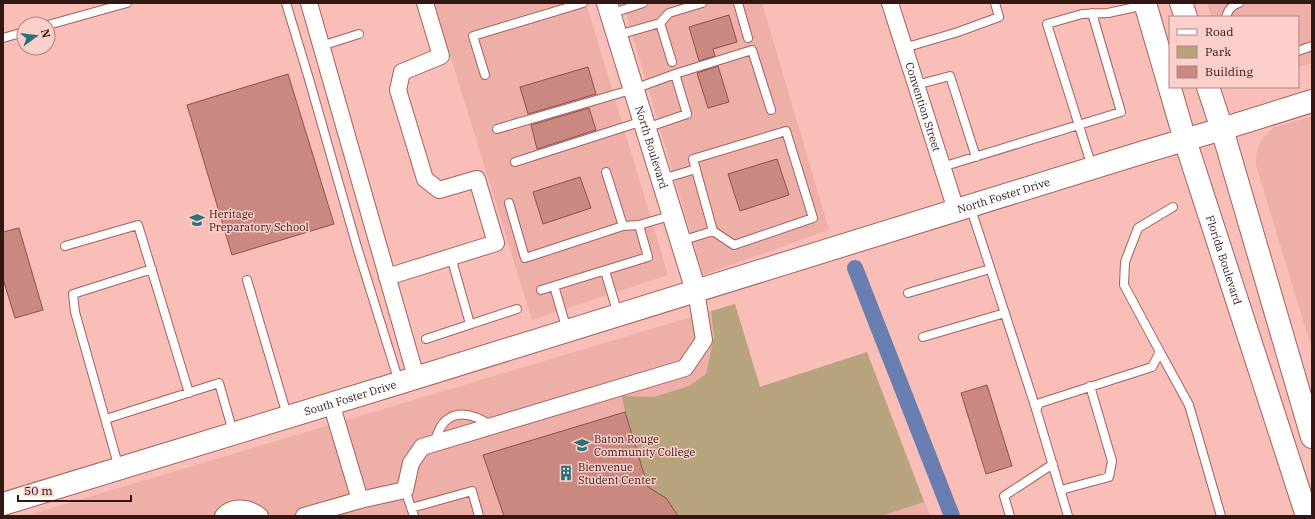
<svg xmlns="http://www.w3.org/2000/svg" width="1315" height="519" viewBox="0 0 1315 519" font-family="'IBM Plex Serif',serif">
	<rect width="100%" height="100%" fill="#f9beb7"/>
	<path fill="#eeafa8" d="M434,3H586L668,275L532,320Z
		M623,3H762L829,230L703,275Z
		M1207,3H1312V63L1298,67V17H1212Z
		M1312,116V350L1256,165V158L1257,149L1263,138L1273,128Z
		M735,304L760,387L867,352L930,516H25Z"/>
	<path fill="#b8a47c" d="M735,304L760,387L867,352L924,502L881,516H676V513C670,503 663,491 649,491L625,412L622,396L654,397L689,386L706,374L714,337L711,311Z"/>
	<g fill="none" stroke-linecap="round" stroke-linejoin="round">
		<path stroke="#687eb0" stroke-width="16" d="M855,268L952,516"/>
	</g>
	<path fill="#ca8881" stroke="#8f504a" d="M729,15L737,42L713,49L715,56L699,61L689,27Z
		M718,66L729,102L708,108L697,73Z
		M588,67L596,94L528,114L520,87Z
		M288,74L334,224L232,255L187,105Z
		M589,108L596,130L537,149L531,125Z
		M777,159L789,195L740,211L728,174Z
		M580,177L591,208L543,224L533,192Z
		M19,228L43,310L15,318L3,279V232Z
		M987,385L1012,466L986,474L961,393Z
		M625,412L648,487L666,498L678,516H504L483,455Z"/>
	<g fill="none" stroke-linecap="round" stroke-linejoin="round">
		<g stroke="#a3615b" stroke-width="10">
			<path id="service" d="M286,3L309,79L357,247L399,382
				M738,3L748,38
				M610,14L643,3
				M1226,17C1228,10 1232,5 1239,3
				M660,23L669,13L702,3
				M48,25L127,3
				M618,35L660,23L672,62
				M3,38L24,32
				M321,46L359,34
				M904,48L958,32L999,17L995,3
				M1298,51L1312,46
				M675,74L752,50L771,110
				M485,75L473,36L583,3
				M916,85L950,76L976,157
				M497,129L634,89L675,74L687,114L646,128
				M515,162L643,121
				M942,167L1121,112L1092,13
				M1092,167L1047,24L1082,14L1108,13L1145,5
				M606,172L623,226L639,225
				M662,179L696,169
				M509,203L525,258L623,226
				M970,206L1036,409
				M681,241L713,231L734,245L813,218L786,131L693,159L713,231
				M65,246L138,225L189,393
				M451,257L470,324
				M605,271L618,314
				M247,280L287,415
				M554,286L567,330
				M541,290L648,257L639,225L673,215
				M908,293L990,269
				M923,337L1005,313
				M426,339L517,309
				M1160,352L1189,405L1221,516
				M106,419L219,383L233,432
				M434,443C437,435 440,424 448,419C462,409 480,418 492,426
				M119,468L75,312L73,294L152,269
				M405,490L414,516
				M1061,490L1109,477L1112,461L1090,386
				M411,508L472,491L479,516
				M1010,516L1004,496L1053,464
				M1068,516L1036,409L1040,403L1152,367L1160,352L1124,285L1125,262L1138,228L1173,207"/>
		</g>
		<g stroke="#a3615b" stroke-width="18">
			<g id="minor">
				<path d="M309,3L416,377"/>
				<path id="s1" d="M890,3L956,210"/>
				<path d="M387,277L496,243L477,179L439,190L425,179L398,90L402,72L441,56L425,3"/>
				<path d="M331,403L360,500"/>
				<path d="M223,516C232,505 249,507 260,516"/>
				<path d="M304,516L360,500L405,490L411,463L422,447L685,368L704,340L696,291"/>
			</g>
		</g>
		<g stroke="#a3615b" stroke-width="22">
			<g id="tertiary">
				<path id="s2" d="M607,3L696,291"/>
			</g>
		</g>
		<g stroke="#a3615b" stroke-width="24">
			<path id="secondary" d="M1145,3L1185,140
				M1181,3L1186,17
				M1208,87L1222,129L1312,101"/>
		</g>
		<g stroke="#a3615b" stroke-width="24">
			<g id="primary">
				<path id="s3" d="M1185,140L1307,516"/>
				<path id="s4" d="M3,504L399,383L1144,152L1222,129L1312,437"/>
			</g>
		</g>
		<use href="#service" stroke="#fff" stroke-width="8"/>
		<use href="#minor" stroke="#fff" stroke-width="16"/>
		<use href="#tertiary" stroke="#fff" stroke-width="20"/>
		<use href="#secondary" stroke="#fff" stroke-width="22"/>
		<use href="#primary" stroke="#fff" stroke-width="22"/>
	</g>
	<defs>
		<g id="school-bare" transform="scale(1.2)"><path d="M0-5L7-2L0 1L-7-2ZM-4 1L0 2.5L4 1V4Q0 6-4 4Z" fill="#28727a" stroke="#fccfca" stroke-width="2.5" paint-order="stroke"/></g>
		<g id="university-bare" transform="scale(1.2)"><path d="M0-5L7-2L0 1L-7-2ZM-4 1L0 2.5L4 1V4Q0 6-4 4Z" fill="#28727a" stroke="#fccfca" stroke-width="2.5" paint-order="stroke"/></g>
		<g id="building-bare" transform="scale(1.2)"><path d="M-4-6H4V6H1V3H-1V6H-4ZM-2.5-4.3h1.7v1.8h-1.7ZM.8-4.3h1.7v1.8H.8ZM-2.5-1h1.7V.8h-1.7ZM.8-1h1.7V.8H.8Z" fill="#28727a" stroke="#fccfca" stroke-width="2.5" paint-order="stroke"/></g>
	</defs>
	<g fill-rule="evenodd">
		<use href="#school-bare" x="197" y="220"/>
		<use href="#university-bare" x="582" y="445"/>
		<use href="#building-bare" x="566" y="473"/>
	</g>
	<g text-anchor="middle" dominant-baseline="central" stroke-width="3" stroke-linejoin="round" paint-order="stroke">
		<g font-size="11" fill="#321715" stroke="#fccfca">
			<text stroke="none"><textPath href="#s1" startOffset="109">Convention Street</textPath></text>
			<text stroke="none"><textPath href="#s2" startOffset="151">North Boulevard</textPath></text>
			<text stroke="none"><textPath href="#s4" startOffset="1047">North Foster Drive</textPath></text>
			<text stroke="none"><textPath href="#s3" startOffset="126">Florida Boulevard</textPath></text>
			<text stroke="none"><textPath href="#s4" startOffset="363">South Foster Drive</textPath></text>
		</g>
		<g font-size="11" fill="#321715" stroke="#fccfca" text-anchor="start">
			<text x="209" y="214">Heritage<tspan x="209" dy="13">Preparatory School</tspan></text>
			<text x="594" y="439">Baton Rouge<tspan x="594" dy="13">Community College</tspan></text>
			<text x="578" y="467">Bienvenue<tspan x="578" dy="13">Student Center</tspan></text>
		</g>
	</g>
	<rect width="1315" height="519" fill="none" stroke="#321715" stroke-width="8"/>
	<rect x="1169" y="16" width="130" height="72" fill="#fccfca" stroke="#ab8582"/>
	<rect x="1177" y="29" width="20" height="6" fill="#ffffff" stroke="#ab8582"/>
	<text x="1205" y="36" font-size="12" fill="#321715">Road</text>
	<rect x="1177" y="46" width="20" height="12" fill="#b8a47c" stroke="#ab8582"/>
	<text x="1205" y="56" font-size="12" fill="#321715">Park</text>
	<rect x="1177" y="66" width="20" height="12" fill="#ca8881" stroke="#ab8582"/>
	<text x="1205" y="76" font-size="12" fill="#321715">Building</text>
	<g transform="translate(36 36) rotate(75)"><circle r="19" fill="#fccfca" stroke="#ab8582"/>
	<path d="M0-3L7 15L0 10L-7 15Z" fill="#28727a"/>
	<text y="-6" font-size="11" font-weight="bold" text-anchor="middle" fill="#321715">N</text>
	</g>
	<path d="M18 495v6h113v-6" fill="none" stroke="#321715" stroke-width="2"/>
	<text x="24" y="495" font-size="12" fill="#321715" stroke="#fccfca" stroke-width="3" paint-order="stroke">50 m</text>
</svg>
